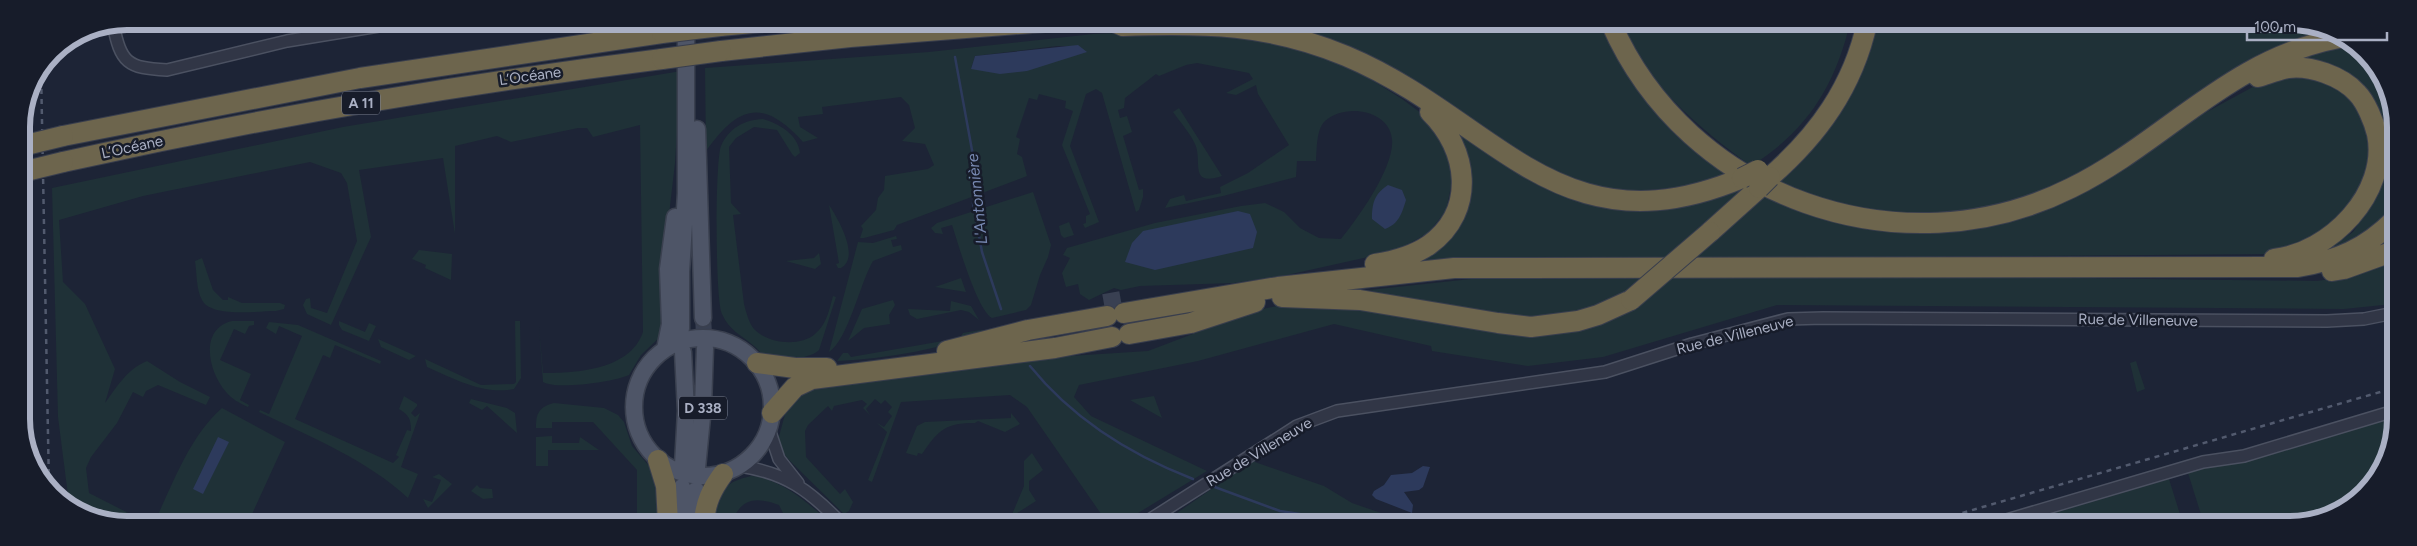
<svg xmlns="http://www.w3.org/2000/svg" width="2417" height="546" viewBox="0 0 2417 546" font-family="Figtree,sans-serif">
	<rect width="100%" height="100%" fill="#1d2436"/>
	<path fill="#1f3137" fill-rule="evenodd" d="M304,21H344L339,27L316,31L305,25Z
		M1267,23H1606L1736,175L1715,184L1604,194L1480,134Z
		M1618,23H1850C1835,86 1807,131 1751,166C1701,130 1643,80 1618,23Z
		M1876,23L2314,25L2329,33L2098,170L1975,215L1842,211L1775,181L1832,124L1860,71Z
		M1186,30L1223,32L1326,56L1364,75L1402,99L1425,116L1443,139L1453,176L1446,211L1428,233L1405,246L1377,255L1287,275L1234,283L1140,286L1121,290L1114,288L1089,300L1080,294L1078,284L1066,287L1062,273L1070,258L1063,255L1067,248L1155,223L1241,206L1265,203L1284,212L1300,228L1319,238L1341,239C1358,218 1395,167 1392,139C1389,109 1344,103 1325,121C1316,130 1317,149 1316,161H1297L1296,177L1223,196L1165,208L1170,199L1184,195L1186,201L1221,193L1220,187L1248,173L1289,145L1258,94L1256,85L1236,95L1226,93L1253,79L1249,73L1197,63L1186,65L1159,76L1156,74L1125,98L1124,108L1118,110L1120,118L1127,116L1132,132L1123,136L1139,190L1143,189V197L1139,210L1136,212L1102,93L1096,89L1086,94L1070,146L1099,222L1085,228L1083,224L1086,223V216L1090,214L1062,145L1073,111L1065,108L1066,101L1039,94L1037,100L1029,98L1016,137L1020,139L1017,154L1022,157L1027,176L897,225L894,230L864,238H860L863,229L861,226L876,210L878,198L884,190L885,176L928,169L934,165L925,144L902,141L915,128L909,105L901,97L822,107L823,114L798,117L800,127L818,138L803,142C763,98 739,105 706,151L705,68L929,52L1093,34ZM1057,46H1078L971,69L975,56Z
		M2349,44L2365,52L2394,106V205C2370,230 2352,245 2319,255L2353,232L2371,205L2384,173L2363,87L2275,64Z
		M681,71L675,163L670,206L660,337L641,355L629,375C614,382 556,390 543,382L539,327L543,373C577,373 630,370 643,332L640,125L593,137L587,128H578L511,142L497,136L455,146V234L443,158L359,170L371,237L331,325L307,314L303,305L306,299L310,298L311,308L327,313L357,241L347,183L341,173L310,162L143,196L59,220L63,282L85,304L115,369L105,403C116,388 127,369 147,361L180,382L210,397L206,405L158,385L146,391L143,397L133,392L117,423L91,457L86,468L89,493L148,523H107L69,503L58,417L52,188L343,127Z
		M2296,74L2314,76L2345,92L2368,126L2369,175L2329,232L2270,254L1688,259L1764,191L1816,212L1993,221L2190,121L2262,82Z
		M1179,108L1222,176C1188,187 1203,161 1195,144C1190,133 1180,122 1173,112Z
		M1442,117L1568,195L1713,196L1754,185L1673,258L1547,257L1416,261L1459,214Z
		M763,119C779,124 798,134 800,153L795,157L792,154L777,130L754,127L736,138L729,147L731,203L741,214L733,215L744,304C746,312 749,323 754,329C768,344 800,347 815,334C827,324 829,310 833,296L836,297L819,350C811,359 775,363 765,356C761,354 758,349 754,346C741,335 729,330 722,314C715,300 715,160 721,146C729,128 744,120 763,119Z
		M1033,192L1051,245L1048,257L1040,275L1031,305L1026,310L992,318C977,310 958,243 952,225L941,228L943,234L935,233L931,228L937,223Z
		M829,205C837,217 861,257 841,268H838L836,264L839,263Z
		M1069,222L1074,235L1064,238L1061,235L1059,226Z
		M28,224L25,355L23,357L22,225Z
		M896,236L897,239L891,240L893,247L901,245L902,250L873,261C860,283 848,340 829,352L858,242L873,243Z
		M419,250L452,254L451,280L425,268L426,265L412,259Z
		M819,253L821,264L815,269L786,261L814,258Z
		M2394,257L2393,304L2344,309L1777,305L1603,357L1528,366L1432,351L1431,346L1334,324L1198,361L1079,385L1074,397L1091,416L1207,471L1120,524H1108L1027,407L1010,395L901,402L872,482L868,480L887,432L877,423L884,427L892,416L888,412L892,407L885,400L881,404L875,399L866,409L870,415L863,408L867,404L862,400L834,406L832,411L828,406L808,425L805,431L806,457L840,494L845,489L853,502L849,511L844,514L789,460L781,450L778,440L787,407L795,397L816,389L1054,357L1148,351L1253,311L1291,303L1328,302L1547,331L1672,273L2317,281L2344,277Z
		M202,258L213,290L223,300H228V297L242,303H280L285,305L284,309L276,311C258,311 211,318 202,300C196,289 197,274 195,261Z
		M1583,275H1654L1625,297L1563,321L1453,311L1369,290L1480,278Z
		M961,278L966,292L935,287Z
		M893,300L895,305L889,315L890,324L864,328L848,341L862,309Z
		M951,301L971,306L979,320L969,312L961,310L917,319L910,315L908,309L950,311Z
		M232,321H254V325L249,326L245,334L234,329L220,360L251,374L240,400L249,405L248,407C239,403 232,399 226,392C208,371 199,329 232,321Z
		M339,321L365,332L369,323L376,326L369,341L342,330L339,325Z
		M515,321H520L521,378L514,389C482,395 455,379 427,367L425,359L481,385L514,384L516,382Z
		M269,322L298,325L381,361L380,364L335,345L330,358L323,355L295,419L393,463L399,457L396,455L407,430L411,431C411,419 409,415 399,409L404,396L417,404V406L411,413L415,417L420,413L401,467L418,474L408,498C369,461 307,435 259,412L260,410L269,414L302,336L279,326L276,334L266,328Z
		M980,330L991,331C941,348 891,359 837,361L843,353H848L851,357L960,338L963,333Z
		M378,339L416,356L409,360L381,347Z
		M2136,361L2145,389L2137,392L2130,363Z
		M1154,396L1162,418L1130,400Z
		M471,399L507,408L515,413L517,433L487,406L482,410L469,403Z
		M554,403L604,408L618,415L624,422L632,446L655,473L660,523H637V470L593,422H552V428H536C536,413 539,407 554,403Z
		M222,408L285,442L248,523H154C173,484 189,437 222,408Z
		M1011,413L1020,424L1005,432L978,421L975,423C946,423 939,429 922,454L918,453L917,456L906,453L917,426L925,422L1011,418Z
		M2394,417V439L2360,498L2296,525L2204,524L2188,473Z
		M552,436V443H579L580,437L599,450H548V466H536V437Z
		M1032,453L1043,470L1029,481V490L1036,501L1011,517L1024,486V461Z
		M1252,461L1324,486L1352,503L1381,513L1399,524H1161Z
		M439,474L452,484L428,508L423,499L432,502L441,480L432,477Z
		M751,476C778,477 811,504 829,523H813L790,514L786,523L781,522L784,515L779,505C756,497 742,497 731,523H713C716,494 721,483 751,476Z
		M2169,479L2183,524H2040L2045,516Z
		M477,485L480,488L492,489L493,498L483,499L471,491Z"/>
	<path fill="#2d3a5c" d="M1078,45L1087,52L1027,71L1000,74L971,69L975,56Z
		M1388,185L1402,190L1406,200C1402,213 1399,224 1385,229L1372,219C1372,204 1374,194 1388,185Z
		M1238,211L1250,214L1257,232L1253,248L1155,270L1125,262L1132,243L1143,231Z
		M218,437L229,442L203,494L193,489Z
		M1423,466L1430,467L1423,487L1419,490L1404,492L1413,505L1412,513L1376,499L1372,495L1374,491L1384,485L1391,475L1412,473Z"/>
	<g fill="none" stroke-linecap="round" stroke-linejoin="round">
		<path stroke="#2d3a5c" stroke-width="2.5" d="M955,57L978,183L973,203L982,252L1001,309
			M1030,366C1072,418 1131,455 1193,479
			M1212,486L1280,511L1306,515L1326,524"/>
		<path stroke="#394052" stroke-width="16" stroke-dasharray="16 8" stroke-linecap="butt" d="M703,318L705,348"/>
		<path stroke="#394052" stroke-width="20" stroke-dasharray="20 10" stroke-linecap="butt" d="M1104,304L1121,301"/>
		<g stroke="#4b5161" stroke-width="14">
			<path id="street" d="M113,24C121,63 127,68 167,70L287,41L403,22
				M769,429L779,459L798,483
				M740,466C786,473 809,490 841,523
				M1143,524L1297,426L1337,411L1605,372L1692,344L1788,319L1823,318L2327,321L2364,319L2394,313
				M1993,524L2203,462L2244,456L2394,411"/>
		</g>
		<g stroke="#3a404f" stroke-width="19">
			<path id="primary" d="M697,129L703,318
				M681,329V272L686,193V22
				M634 407a69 69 0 1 1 138 0a69 69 0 1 1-138 0Z
				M665,349L670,324L668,269L675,217
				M683,352L686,411L683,465
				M697,468L703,407L705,348
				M681,523L682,487
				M694,523L696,490"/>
		</g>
		<g stroke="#393e4d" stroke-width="22">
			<path id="highway" d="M1114,22L1123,26C1203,23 1270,24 1346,56C1496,119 1558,255 1742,178
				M1611,23C1687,198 1901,273 2071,188C2165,142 2229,59 2339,38
				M720,26L763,22
				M721,51L850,37L1045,22
				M2258,77C2268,74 2278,70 2288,68C2310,65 2342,76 2357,93C2366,102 2374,122 2377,134C2389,193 2330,253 2274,259
				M63,136L360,78L662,33
				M63,162C261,118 461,84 662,59
				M1770,177C1818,135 1853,87 1867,23
				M1710,232L1759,188
				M1375,264C1394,261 1413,256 1429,245C1477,210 1468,149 1430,112
				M2332,271L2344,269L2394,251
				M1282,297L1360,300L1498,323L1531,327L1578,321L1598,315L1631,300
				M1124,313L1278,287L1454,268L2298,267C2338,260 2365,249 2394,220
				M1129,334L1191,323L1255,302
				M947,351L1028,330L1107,316
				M757,363L795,368H827
				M772,413L795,387L812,379L1055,348L1112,337
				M658,460L666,486L668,523
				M704,523C705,503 712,489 723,474"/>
		</g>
		<use href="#street" stroke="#313646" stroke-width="11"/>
		<use href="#primary" stroke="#4e5567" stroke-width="16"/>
		<use href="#highway" stroke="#6d654d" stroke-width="20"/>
		<path stroke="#525a6e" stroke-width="2.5" stroke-dasharray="5 5" stroke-linecap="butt" d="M41,69L49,487
			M1924,524L2394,388"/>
		<g stroke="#393e4d" stroke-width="22" stroke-linecap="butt">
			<path id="highway-bridge" d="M662,33L720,26
				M662,59L721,51
				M22,146L63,136
				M22,172L63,162
				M1742,178L1758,170
				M1759,188L1770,177
				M1631,300L1710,232"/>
		</g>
		<use href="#highway-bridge" stroke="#6d654d" stroke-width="20"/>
	</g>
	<g text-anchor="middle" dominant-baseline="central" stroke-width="5" stroke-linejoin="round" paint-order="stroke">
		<g fill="#171c2a" stroke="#7e8496" stroke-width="1">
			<rect x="342" y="91.5" width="38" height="23" rx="4"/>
			<rect x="679" y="396.5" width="48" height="23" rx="4"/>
		</g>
		<g font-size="14" font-weight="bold" fill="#aab0c4">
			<text x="361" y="103">A 11</text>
			<text x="703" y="408">D 338</text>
		</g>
		<g font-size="15" fill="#aab0c4" stroke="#171c2a">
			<text transform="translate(530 76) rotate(-8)">L’Océane</text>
			<text transform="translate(132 147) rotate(-12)">L’Océane</text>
			<text transform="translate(2138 320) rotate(1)">Rue de Villeneuve</text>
			<text transform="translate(1735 335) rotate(-14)">Rue de Villeneuve</text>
			<text transform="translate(1259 452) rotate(-31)">Rue de Villeneuve</text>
		</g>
		<g font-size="16" font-style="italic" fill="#7889b2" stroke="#171c2a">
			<text transform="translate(977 199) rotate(-96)">L'Antonnière</text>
		</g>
	</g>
	<path d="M0 0H2417V546H0ZM127 30H2290A97 97 0 0 1 2387 127V419A97 97 0 0 1 2290 516H127A97 97 0 0 1 30 419V127A97 97 0 0 1 127 30Z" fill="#171c2a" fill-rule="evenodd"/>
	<path fill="none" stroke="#aab0c4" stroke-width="6" d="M127 30H2290A97 97 0 0 1 2387 127V419A97 97 0 0 1 2290 516H127A97 97 0 0 1 30 419V127A97 97 0 0 1 127 30Z"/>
	<path d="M2247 32v8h140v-8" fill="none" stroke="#aab0c4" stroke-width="2.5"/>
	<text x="2254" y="32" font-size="15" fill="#aab0c4" stroke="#171c2a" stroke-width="4" paint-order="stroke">100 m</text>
</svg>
